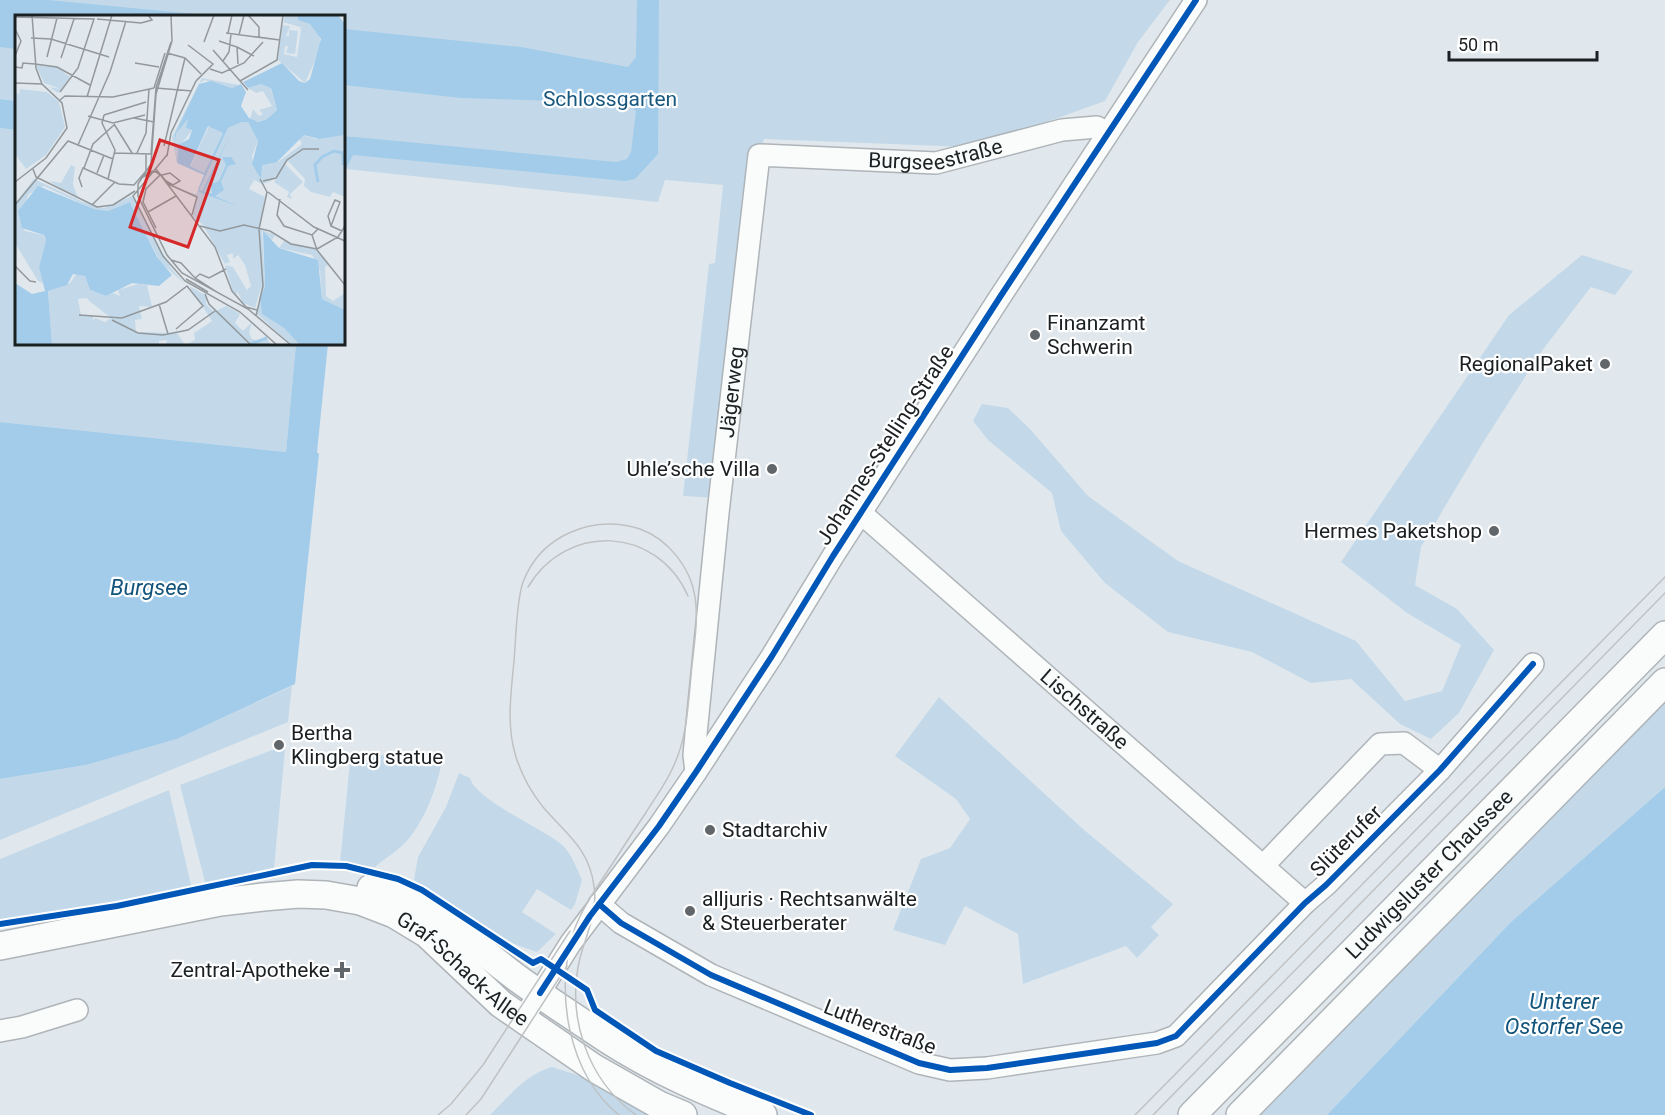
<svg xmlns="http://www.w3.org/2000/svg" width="1665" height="1115" viewBox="0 0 1665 1115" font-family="Roboto,sans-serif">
	<rect width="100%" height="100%" fill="#e1e8ed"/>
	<path fill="#c3d9e9" d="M0,0H1170L1138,42L1105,101L1055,119L967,147L764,139L759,155L720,498L683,496L709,264L715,263L723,185L665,180L658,202L346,169L352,155L355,137L344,136V16H16V101L0,99Z
		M0,128L16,130V344H296L286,452L0,422Z
		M1582,255L1633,271L1615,295L1591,287L1541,352L1484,441L1421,547L1415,585L1457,609L1494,650L1459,713L1431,739L1400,724L1351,679L1311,683L1252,652L1168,632L1105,583L1061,531L1052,493L988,440L973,421L982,404L1008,408L1031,430L1088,496L1178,561L1356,641L1405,701L1442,691L1461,645L1407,613L1341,562L1509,315Z
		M1665,682V787L1511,922L1327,1115H1240Z
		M292,686L288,722L0,840V779L86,765L177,739Z
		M939,697L1083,829L1173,904L1151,927L1159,935L1137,958L1126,946L1023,984L1018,934L965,906L945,945L893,930L921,859L950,848L970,819L956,799L895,756Z
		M280,747L285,749L274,869L206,886L180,785Z
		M351,752L442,761C437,788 424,823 405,843C396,852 384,859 375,867L340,863Z
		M459,773L470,778C476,800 542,828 561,844C571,852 577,869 582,880L575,904L571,910L537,889L522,912L556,934L537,952L514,944L414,880L418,857L446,807Z
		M169,790L192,889L117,906L0,924V859Z
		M552,1067L587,1078L653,1115H490C508,1097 526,1074 552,1067Z"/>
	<path fill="#a3ccea" d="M0,0H48L216,16H16V49L0,47Z
		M637,0H659L658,154L635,179L625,181L353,155L346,169L344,193V136L616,162L627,159L631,152L636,111L626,103L461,98L344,85V29L521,47L628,67L636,57Z
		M0,99L16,101V130L0,128Z
		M296,344H328L317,452L319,454L295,684L177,739L86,765L0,779V422L286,452Z
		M1665,787V1115H1327L1511,922Z"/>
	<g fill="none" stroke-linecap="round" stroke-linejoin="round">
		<g stroke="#aeb4b8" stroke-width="24">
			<g id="minor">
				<path id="s1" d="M862,514L1305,903"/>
				<path id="s2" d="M696,772L694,755L697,724L718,513L759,155L936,163L1062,130L1097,127L1107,133"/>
				<path d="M1263,866L1380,744L1404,743L1440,770"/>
				<path d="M599,904L621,923L711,975L919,1063L950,1070L987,1068L1157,1043L1176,1036L1305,903L1326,885L1440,770L1533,664"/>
				<path d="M523,1019L570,944L659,826L696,772L772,656L833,556L1000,297L1196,0"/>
				<path d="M0,1031L22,1027L77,1010"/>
			</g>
		</g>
		<g stroke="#aeb4b8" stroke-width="30">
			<g id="tertiary">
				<path d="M371,888C431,903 469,942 517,978C546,999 577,1019 607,1039C656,1071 709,1093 763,1115"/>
				<path id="s3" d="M0,946L220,902L263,897L298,894L326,895L360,901L394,914L427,934L501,1004L594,1068L659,1105L683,1115"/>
				<path id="s4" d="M1192,1115L1665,635"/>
				<path d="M1240,1115L1665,682"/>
			</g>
		</g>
		<use href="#minor" stroke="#fafcfc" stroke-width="21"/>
		<use href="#tertiary" stroke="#fafcfc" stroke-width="27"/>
		<path stroke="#bfc1c2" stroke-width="1.5" d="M528,587C567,522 657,526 688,596
			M438,1115L451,1104L483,1065L570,931
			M466,1115L481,1099L567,966
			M619,1115C568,1074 554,991 574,931C578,917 587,903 595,890C612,865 628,839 645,814C655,798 667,782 674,765C687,737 688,706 691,676C693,651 699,622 695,597C691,568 668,539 640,529C593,514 541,535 523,582C516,603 516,639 514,661C511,693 506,726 516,757C522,776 531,792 543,807C566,834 589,848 594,886C598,912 586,935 580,958C566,1016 587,1080 636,1115
			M1135,1115L1665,577
			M1153,1115L1665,593"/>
		<g stroke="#fff" stroke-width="10">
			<path id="cycleway" d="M599,904L621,923L711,975L919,1063L950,1070L987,1068L1157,1043L1176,1036L1305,903L1326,885L1440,770L1533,664
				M0,924L117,906L312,865L346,866L398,879L422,890L533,963L541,959L587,990L595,1010L656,1051L730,1083L811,1115
				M540,993L590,916L659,826L696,772L772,656L833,556L1000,297L1196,0"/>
		</g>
		<use href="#cycleway" stroke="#0057b8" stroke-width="6"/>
	</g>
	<g fill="#60666a" stroke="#fff" stroke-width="2">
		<circle cx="1035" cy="335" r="6"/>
		<circle cx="1605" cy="364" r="6"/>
		<circle cx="772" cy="469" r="6"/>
		<circle cx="1494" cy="531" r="6"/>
		<circle cx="279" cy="745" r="6"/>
		<circle cx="710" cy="830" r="6"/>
		<circle cx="690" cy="911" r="6"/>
		<path d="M339 961h6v6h6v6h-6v6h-6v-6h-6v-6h6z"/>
	</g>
	<g text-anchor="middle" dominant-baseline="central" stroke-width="4.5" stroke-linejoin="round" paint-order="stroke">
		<g font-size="21" fill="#18587f" stroke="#fff">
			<text x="610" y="99">Schlossgarten</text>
		</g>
		<g font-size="21" fill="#1b2023" stroke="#fff">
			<text stroke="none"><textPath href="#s2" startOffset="798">Burgseestraße</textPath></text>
			<text stroke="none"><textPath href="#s2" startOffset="382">Jägerweg</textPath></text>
			<text transform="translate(885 445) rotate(-57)">Johannes-Stelling-Straße</text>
			<text stroke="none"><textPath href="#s1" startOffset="296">Lischstraße</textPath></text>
			<text transform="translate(1346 841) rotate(-45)">Slüterufer</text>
			<text stroke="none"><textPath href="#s4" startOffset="338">Ludwigsluster Chaussee</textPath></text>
			<text stroke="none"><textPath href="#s3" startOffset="490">Graf-Schack-Allee</textPath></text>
			<text transform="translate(880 1027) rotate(21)">Lutherstraße</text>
		</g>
		<g font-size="21" fill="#1b2023" stroke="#fff" text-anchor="start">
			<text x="1047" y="323">Finanzamt<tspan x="1047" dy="24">Schwerin</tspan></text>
			<text x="1593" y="364" text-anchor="end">RegionalPaket</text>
			<text x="760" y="469" text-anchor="end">Uhle’sche Villa</text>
			<text x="1482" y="531" text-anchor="end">Hermes Paketshop</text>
			<text x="291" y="733">Bertha<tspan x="291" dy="24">Klingberg statue</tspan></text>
			<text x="722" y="830">Stadtarchiv</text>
			<text x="702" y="899">alljuris · Rechtsanwälte<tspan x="702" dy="24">&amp; Steuerberater</tspan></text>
			<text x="330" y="970" text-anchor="end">Zentral-Apotheke</text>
		</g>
		<g font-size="22" font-style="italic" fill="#11537a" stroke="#fff">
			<text x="149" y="587">Burgsee</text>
			<text x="1564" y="1001">Unterer<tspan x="1564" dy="25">Ostorfer See</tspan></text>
		</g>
	</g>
	<g transform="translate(15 15)">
		<rect width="330" height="330" fill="#e1e8ed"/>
		<path d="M270,0H283V5H291L304,18L306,32L290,68L263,45L267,10L275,11L271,21H274V15L283,16L280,39L271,38L273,31H270L269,39L282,42L286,14L283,13H288L268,7ZM306 25a8 8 0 1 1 16 0a8 8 0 1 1-16 0ZM21,50L42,52L55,62L43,78L34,72L46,74L29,68ZM187,63L224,70L217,73L189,65L184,69L177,90L179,96L175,95L169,107L173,103L172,112L177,115L162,135V148L157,122ZM246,69L255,71L262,95L252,104L241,107L235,104L238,94L244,101L248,99L244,95L257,91L248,76L241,78L233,73ZM5,74L32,77L44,87L50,112L31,140L11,154L0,139V76L4,80ZM227,107H233L243,126L237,141L239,153L251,146L263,147L287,129L284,123L289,120L301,124L330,120V182L318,177L315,182L296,177L289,171L290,164L272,145L270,149L288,167L275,179L277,184L272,182L274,177L259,167L270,150L256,166L247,169L239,165L234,174L250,182L244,214L260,220L256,227L247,216L250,271L245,284L247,299L269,313L285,330H277L242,299L247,269L240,293L228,288L222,276V280L218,277L210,250L218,252L232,275L236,271L230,250L223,240L218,244V238L212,240L215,247L210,249L188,210L178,201L182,182L164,174L181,179L213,113ZM194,111L208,118L189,158L175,152ZM56,150L60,152L58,169L63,184L34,166L46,168ZM19,164L68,187L89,193L117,181L156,253L170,269L145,247L115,187L93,196L78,194L29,171L14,179L4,202L10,216L28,220L31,225L24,252L30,269L23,266L0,228V188ZM269,226L302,234L314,249L310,252L311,281L318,286L330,278V295L307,284L305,256L297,240L264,233ZM62,258L70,261L75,275L91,281L98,278L105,281L103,275L123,269L132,270L137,292L124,291L127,304L120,305L121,317L162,318L170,330L180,325L179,318L197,306L174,271L192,281L191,289L199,297L211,291L225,299L220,308L228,316L237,307L234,318L237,324L247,327L250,321L255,328L252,330H151L152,325L144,326V330H37L33,276L55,268ZM72,283L73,285L96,303L90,307L80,303L78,306V300H66L63,284Z" fill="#c3d9e9" fill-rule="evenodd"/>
		<path d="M283,0H323L330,9V120L304,124L289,120L262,147L247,150L246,164L237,149L243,126L233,107H227L213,113L184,175L187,176L215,120L189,177L197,179L196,169L204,166L211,150L207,142H216L221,149L213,151L206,167L209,175L200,181L222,191L184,177L183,174L189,160L162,148L163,130L174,124L177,115L171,113L173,104L161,118V126L160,119L184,69L196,66L217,73L226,69L231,77L226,91L234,103L243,107L252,104L262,95L256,73L246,69L233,73L228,67L267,48L284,66L290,68L295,64L306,24L295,9L283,5ZM193,111L208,118L189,158L175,151ZM23,171L79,194L93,196L115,187L142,242L157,260L144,271L117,268L91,281L75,275L70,261L58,259L52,270L33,276L37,330H0V268L17,279L30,276L24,252L31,225L29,220L7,213L3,196ZM248,216L264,233L303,245L307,284L330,295V330H285L269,313L247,299L245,284L250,271Z" fill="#a3ccea" fill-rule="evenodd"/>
		<path fill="none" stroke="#a3ccea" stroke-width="3" d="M260,58L280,76L330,86M303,167L300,150L307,142L319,136L328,138V150M233,330L252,323"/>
		<path fill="none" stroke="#92989c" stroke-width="1.5" d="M156,0L157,26L141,79L136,149L123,169V181L152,240L167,258L233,294L276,330M233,0L244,12V22M0,2L79,4L63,53L45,77M82,4L126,8L137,5L133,0M0,14L6,26L0,41M211,18L265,25M213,18L217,0M224,20L229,0M16,23L36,24L94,42M204,26L222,32L223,49M189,27L199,0M222,32L239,41M198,35L233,75M152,38L170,43L186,59M32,42L42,3M46,43L59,4M208,46L214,37L216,19M120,48L144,52M20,49L42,52L75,70M0,52L7,53L8,48L20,49M195,54L207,58L229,48L248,27M225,66L262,45L268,0M0,68L27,69M139,73L150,38M141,73L177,76M72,82L97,0M45,85L50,81L98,82L139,73M89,100L87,108L100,135L93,164M89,100L131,87M73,101L98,108L130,100M119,103L139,107M99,109L117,138M63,130L95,57L111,6M149,131L170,43M99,138L136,139L141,73L156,27M122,138L131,118L134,74M152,140L118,181L148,241L170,266L225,297L262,330M152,141L156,118L181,66L198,49L173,30M69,153L78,129L99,110M18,154L21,162L82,192L98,190L120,176M141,154L200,232L217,276L231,292L242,295M82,158L89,140M128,162L137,157H141L145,160H147L155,158L165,166L158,170L151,166L146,160L144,158L139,156L134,157L129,161M248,166L261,163L272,145L288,134H304M0,167L31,143L52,113L47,88L27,69L21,53L17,0M151,168L182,182L177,200M67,172L64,163L68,153L104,169L119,170L131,156V139M253,177L299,212L330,226M265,184L262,200L269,211L297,220L303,214M0,190L53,126L98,144M77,190L100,167M133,197L161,181M185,211L205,216L229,210L255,216L276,229L302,234M316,211L313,201L320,185L325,187L316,211L327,216M141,213L128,187L131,174L145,160M297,220L302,235L330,270M302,234L323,222L330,211M156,245L166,248L180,263L200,276M0,251L15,266L21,267M180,263L185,259L194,263L211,254M171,264L193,277M190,279L194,289L236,330M144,289L153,319M64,300L107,303L151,287L172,271L188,291L161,314M241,301L248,271L244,214L252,177L245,164M97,305L123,318L148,320L173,315L200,296"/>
		<path fill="#d62828" fill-opacity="0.15" stroke="#d62828" stroke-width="3" d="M145,125L204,145L173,232L115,212Z"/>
		<rect width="330" height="330" fill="none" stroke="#1b2023" stroke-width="3"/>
	</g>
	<path d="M1449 51v9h148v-9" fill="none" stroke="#1b2023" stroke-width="3"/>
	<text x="1458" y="51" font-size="18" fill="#1b2023" stroke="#ffffff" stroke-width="4.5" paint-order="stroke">50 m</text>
</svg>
